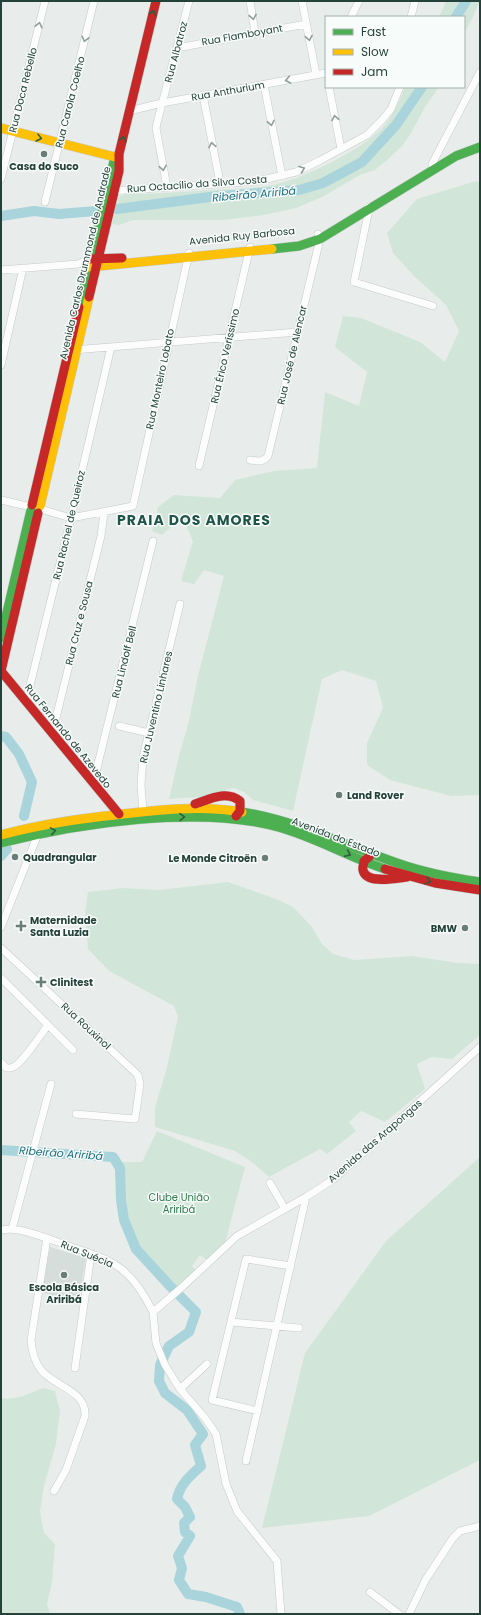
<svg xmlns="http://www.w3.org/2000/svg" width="481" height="1615" viewBox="0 0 481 1615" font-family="Poppins,sans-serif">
	<rect width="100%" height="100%" fill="#e8edeb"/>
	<path fill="#d6dedb" d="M50,1247L86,1258L78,1305L42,1292Z"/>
	<path fill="#d1e6d8" d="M446,1H480L472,19L464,34V17H439Z
		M405,87H439L425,107L411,133L403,145L387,160L375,170L360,175L322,197L296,208L264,215L223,220H133L119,225L112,224L119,197L125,194C154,194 182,192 210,190C232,189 256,189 277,184C306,177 354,153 377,133C390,122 399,103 405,87Z
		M476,181L480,182V795L451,796L390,780L367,765V743L383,708L376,681L342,670L322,679L293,811L253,800L244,792L233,788L201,797L169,799L179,756L189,721L198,676L224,576L204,570L194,584L181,581L193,541L186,525L178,521L162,535L152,531L158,507L174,495L220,498L235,480L274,471L317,468L325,392L359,406L367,372L335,347L343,316L361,318L420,342L445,362L459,331L446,305L414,276L393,253L387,233L417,199Z
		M228,882L276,899L293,907L312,927L322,944L333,954L355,960L412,956L458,963L480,964V1035L452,1059L432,1057L417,1064L425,1089L385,1122L361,1111L349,1122L356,1131L327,1154L320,1149L269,1177L252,1162L235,1151L155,1127V1108L167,1067L178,1017L174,1006L109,971L88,949L85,912L88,892L122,888L159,890Z
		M157,1131L245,1167L225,1243L207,1260L200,1255L192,1266L196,1270L176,1289C165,1277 147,1260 139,1248C122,1222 122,1191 121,1162H142Z
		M480,1157V1460L369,1516L262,1528L305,1353L386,1241Z
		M43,1388L55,1391L60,1411L56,1444L44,1486L40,1511L44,1533L55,1544L52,1582L47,1604L50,1614H1V1398C15,1401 30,1393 43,1388Z"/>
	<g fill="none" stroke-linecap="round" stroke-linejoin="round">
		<path stroke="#a9d4db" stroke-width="10" d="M456,17L466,1
			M117,209L210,197L299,190L323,183L362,162L396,125L422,87
			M1,216L34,211L59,214L96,211
			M1,736L6,737L19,754L32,782L24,816
			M1,856L7,849
			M1,1150L113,1157L120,1168L121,1200L124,1220L136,1249L170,1286L196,1312L189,1332L169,1346L160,1365L159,1381L165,1393L187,1410L203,1434L195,1445L201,1466C190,1476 180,1484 177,1499L185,1507L190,1517L184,1523L185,1532L190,1536L178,1556L182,1568L179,1580L188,1594L206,1597L237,1607L240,1614"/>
		<g stroke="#c5cac8" stroke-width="8">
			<path id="street" d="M250,1L255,33
				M302,1L316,74
				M351,17L359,1
				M411,17L415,1
				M177,48L306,24
				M264,85L282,176
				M329,87L341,149
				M203,95L220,183
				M129,111L162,103L326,73
				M434,168L432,164L480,72
				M1,179L45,1
				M167,187L156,128L157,123L189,1
				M111,191L258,181L296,172L319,161L367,135L382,120L391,109L400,87
				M45,202L94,1
				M368,207L369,209L354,282L433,306
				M1,270L78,264L90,259
				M73,350L298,332
				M1,365L23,268
				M250,460C257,461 263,463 268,456L320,239L318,234
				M199,466L250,247
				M1,500L31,507
				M40,509L71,518L133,506L189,253
				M26,702L71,518L111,347
				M119,726L149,733
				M52,734L101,536L104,513
				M93,784L153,541
				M143,811L141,785L143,757L180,604
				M1,927L38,834
				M1,948L138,1075L140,1084L135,1119L76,1114
				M1,978L73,1050
				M1,1062L6,1068C7,1068 12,1068 13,1067C22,1064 41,1034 48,1025
				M270,1183L285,1209
				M12,1229L51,1084
				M1,1230C7,1229 13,1229 19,1230C34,1233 49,1239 63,1244C82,1251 104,1256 120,1268C135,1279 145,1296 153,1312
				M47,1238L31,1340C32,1352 34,1361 41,1370C54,1386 87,1391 85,1416L66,1470L54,1491
				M231,1322L299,1328
				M75,1368L91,1254
				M180,1389L207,1364
				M258,1411L212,1400L246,1259L291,1266
				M246,1461L306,1197
				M370,1592L399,1614
				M281,1614L277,1561L237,1511L226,1484L216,1434L205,1418L180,1389L165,1365L156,1343L153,1312L180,1289L237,1236L306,1197L334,1179L480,1047
				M409,1614L426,1579L453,1538L460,1531L480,1526"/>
		</g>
		<g stroke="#c3cbc8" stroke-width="10">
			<path id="fast" d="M272,249L299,246L320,239L456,156L480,147
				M79,307L115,157
				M1,638L31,510
				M242,812C298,821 347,846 400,864C426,873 453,878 480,882
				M1,843C79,823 199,805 278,827C315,837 348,857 385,869"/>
		</g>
		<g stroke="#c3cbc8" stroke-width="10">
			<path id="slow" d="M1,128L115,157L119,154
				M89,267L272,249
				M40,506L89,297
				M1,835C38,825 76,819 115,815C157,810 200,805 242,812"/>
		</g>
		<g stroke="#c3cbc8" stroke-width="10">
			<path id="jam" d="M90,259L122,258
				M89,297L119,171V154L156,1
				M32,505L79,307
				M1,671L119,814
				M1,671L38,513
				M195,804C210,799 226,790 240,801V811L236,816
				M369,857L364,861C364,864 362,868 363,870C366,885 397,878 407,877
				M385,869L435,883L480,890"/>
		</g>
		<use href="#street" stroke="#fcfcfc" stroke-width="7"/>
		<use href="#fast" stroke="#4caf50" stroke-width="9"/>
		<use href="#slow" stroke="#ffc107" stroke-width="9"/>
		<use href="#jam" stroke="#c62828" stroke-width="9"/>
	</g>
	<defs><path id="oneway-chevron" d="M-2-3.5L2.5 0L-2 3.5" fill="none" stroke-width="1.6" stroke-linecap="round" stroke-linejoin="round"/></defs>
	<g stroke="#2e5d40">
		<use href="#oneway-chevron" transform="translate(153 13) rotate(-76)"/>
		<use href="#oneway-chevron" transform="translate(39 138) rotate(14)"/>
		<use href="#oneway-chevron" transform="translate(123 139) rotate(-77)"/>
		<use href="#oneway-chevron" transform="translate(182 817) rotate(-1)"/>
		<use href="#oneway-chevron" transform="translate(53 831) rotate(-10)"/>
		<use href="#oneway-chevron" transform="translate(348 854) rotate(25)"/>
		<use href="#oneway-chevron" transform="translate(428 881) rotate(15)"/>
	</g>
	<g stroke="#909f9b">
		<use href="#oneway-chevron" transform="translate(253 17) rotate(80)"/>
		<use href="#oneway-chevron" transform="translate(39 25) rotate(-76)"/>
		<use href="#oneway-chevron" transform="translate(309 38) rotate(79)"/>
		<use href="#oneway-chevron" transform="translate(85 39) rotate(104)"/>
		<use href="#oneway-chevron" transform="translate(288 80) rotate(169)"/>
		<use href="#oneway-chevron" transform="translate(335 118) rotate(-101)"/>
		<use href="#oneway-chevron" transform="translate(271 123) rotate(79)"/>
		<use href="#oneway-chevron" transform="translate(212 145) rotate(-101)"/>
		<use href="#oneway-chevron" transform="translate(163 168) rotate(80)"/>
		<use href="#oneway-chevron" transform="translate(302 169) rotate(-22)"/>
	</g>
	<g fill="#697e78" stroke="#f7fbf9" stroke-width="1.5">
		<circle cx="44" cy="154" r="4"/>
		<circle cx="339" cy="795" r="4"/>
		<circle cx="15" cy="857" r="4"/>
		<circle cx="265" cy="858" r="4"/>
		<path d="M19 920h4v4h4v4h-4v4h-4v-4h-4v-4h4z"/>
		<circle cx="465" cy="928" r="4"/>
		<path d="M39 976h4v4h4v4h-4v4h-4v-4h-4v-4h4z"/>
		<circle cx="64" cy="1275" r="4"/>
	</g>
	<g text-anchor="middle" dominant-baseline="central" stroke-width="3" stroke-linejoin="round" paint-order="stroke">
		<g font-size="10" fill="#24423a" stroke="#f7fbf9">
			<text transform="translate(242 35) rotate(-10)">Rua Flamboyant</text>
			<text transform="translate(176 52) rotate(-75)">Rua Albatroz</text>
			<text transform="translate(23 90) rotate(-76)">Rua Doca Rebello</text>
			<text transform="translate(228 91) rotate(-10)">Rua Anthurium</text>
			<text transform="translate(70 102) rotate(-76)">Rua Carola Coelho</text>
			<text transform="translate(197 184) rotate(-4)">Rua Octacílio da Silva Costa</text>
			<text transform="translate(242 236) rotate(-6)">Avenida Ruy Barbosa</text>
			<text transform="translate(85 263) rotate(-77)">Avenida Carlos Drummond de Andrade</text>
			<text transform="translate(292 355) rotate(-77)">Rua José de Alencar</text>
			<text transform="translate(225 356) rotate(-77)">Rua Érico Veríssimo</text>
			<text transform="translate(160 379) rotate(-78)">Rua Monteiro Lobato</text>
			<text transform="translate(69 525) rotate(-77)">Rua Rachel de Queiroz</text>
			<text transform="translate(79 623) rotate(-76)">Rua Cruz e Sousa</text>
			<text transform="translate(124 662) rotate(-76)">Rua Lindolf Bell</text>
			<text transform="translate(156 707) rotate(-77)">Rua Juventino Linhares</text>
			<text transform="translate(68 736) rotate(51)">Rua Fernando de Azevedo</text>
			<text transform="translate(336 837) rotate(21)">Avenida do Estado</text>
			<text transform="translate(86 1026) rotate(43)">Rua Rouxinol</text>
			<text transform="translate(375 1141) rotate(-41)">Avenida das Arapongas</text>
			<text transform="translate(87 1254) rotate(22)">Rua Suécia</text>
		</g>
		<g font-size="10" font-weight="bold" fill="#24423a" stroke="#f7fbf9" text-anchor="start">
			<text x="44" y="166" text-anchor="middle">Casa do Suco</text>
			<text x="347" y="795">Land Rover</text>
			<text x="23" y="857">Quadrangular</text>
			<text x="257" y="858" text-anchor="end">Le Monde Citroën</text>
			<text x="30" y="920">Maternidade<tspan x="30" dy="12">Santa Luzia</tspan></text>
			<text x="457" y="928" text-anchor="end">BMW</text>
			<text x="50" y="982">Clinitest</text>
			<text x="64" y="1287" text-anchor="middle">Escola Básica<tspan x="64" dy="12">Ariribá</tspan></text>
		</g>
		<g font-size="10" fill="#2d7a4b" stroke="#f7fbf9">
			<text x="179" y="1197">Clube União<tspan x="179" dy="12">Ariribá</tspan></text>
		</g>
		<g font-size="11" font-style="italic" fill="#1c6f80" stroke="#f7fbf9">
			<text transform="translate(254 194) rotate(-5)">Ribeirão Ariribá</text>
			<text transform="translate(61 1153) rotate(4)">Ribeirão Ariribá</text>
		</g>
		<g font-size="14" font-weight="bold" letter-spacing="1" fill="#1f5548" stroke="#f7fbf9">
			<text x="194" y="520">PRAIA DOS AMORES</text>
		</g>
	</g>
	<rect width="481" height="1615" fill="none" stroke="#24423a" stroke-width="4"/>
	<rect x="325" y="16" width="140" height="72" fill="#f7fbf9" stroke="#a3b1ad"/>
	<rect x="333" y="29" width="20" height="6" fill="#4caf50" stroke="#a3b1ad"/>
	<text x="361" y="36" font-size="12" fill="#24423a">Fast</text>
	<rect x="333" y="49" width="20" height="6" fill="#ffc107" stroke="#a3b1ad"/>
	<text x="361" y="56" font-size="12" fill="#24423a">Slow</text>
	<rect x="333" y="69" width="20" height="6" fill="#c62828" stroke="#a3b1ad"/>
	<text x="361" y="76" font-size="12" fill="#24423a">Jam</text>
</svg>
